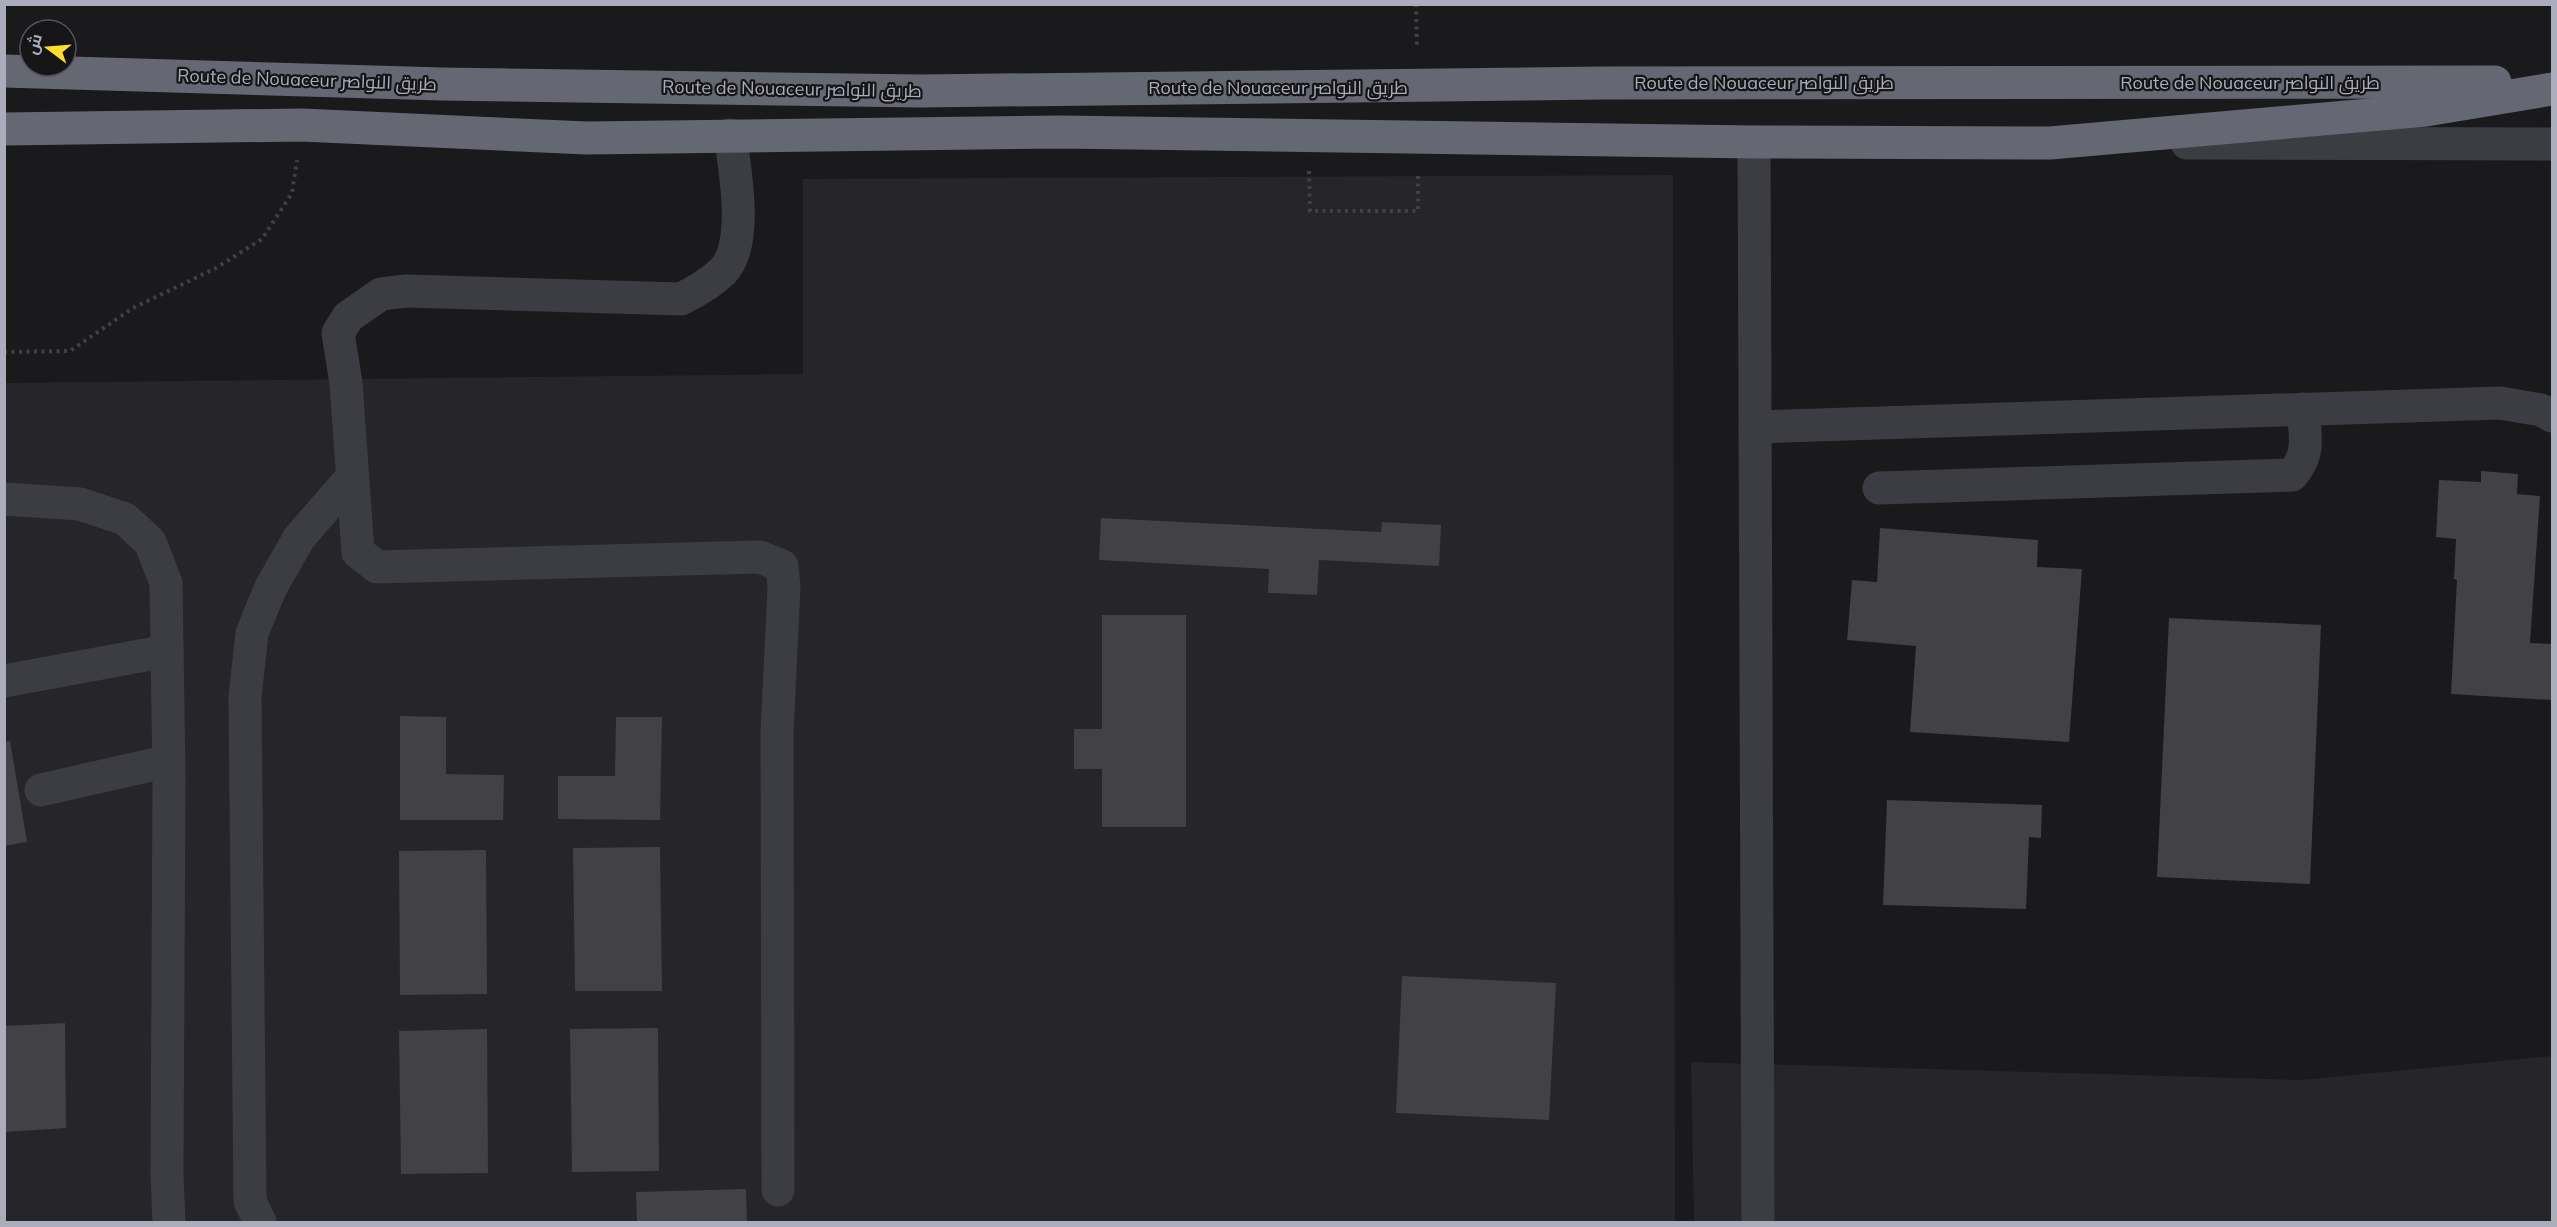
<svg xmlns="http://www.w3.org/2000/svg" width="2557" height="1227" viewBox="0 0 2557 1227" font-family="Mulish,Cairo,sans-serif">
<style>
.built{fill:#262529}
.building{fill:#414146}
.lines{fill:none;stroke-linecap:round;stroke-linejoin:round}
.path{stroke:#404148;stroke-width:4;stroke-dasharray:3 4.5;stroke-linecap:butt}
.minor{stroke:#3c3c43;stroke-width:33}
.highway{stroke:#656773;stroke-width:33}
.labels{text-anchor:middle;stroke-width:4.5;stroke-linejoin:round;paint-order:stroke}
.street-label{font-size:18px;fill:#abadbc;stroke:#151417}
</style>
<rect width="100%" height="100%" fill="#1a191c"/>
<g class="built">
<polygon points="1673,175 1675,1222 5,1222 4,383 803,374 803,179"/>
<polygon points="2552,1056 2552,1222 1694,1222 1691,1062 2301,1080"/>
</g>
<g class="building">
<polygon points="2481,471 2518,474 2517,494 2540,496 2530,643 2552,644 2552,700 2451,694 2457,580 2454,579 2456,539 2436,537 2439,480 2481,482"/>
<polygon points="1101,518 1381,532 1382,522 1441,525 1439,566 1319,560 1317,595 1268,593 1269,569 1099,560"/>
<polygon points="1880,528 2038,540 2037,567 2082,569 2069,742 1910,732 1916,646 1847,640 1852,580 1877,582"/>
<polygon points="1102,615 1186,615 1186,827 1102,827 1102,769 1074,769 1074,729 1102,729"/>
<polygon points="2169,618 2321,625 2310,884 2157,877"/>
<polygon points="400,716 446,717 446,774 504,775 503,820 400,820"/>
<polygon points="616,717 662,717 660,820 558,819 558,776 615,776"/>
<polygon points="10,741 27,842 4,846 4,742"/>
<polygon points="1887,800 2042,805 2041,838 2029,837 2026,909 1883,905"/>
<polygon points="660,847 662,991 575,991 573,848"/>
<polygon points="486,850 487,994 400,995 399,851"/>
<polygon points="1402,976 1556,983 1549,1120 1396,1113"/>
<polygon points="65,1023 66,1128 4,1132 4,1026"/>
<polygon points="658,1028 659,1171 572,1172 570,1029"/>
<polygon points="487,1029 488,1173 401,1174 399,1031"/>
<polygon points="746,1189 747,1222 637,1222 636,1192"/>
</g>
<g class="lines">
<g class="path">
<polyline points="1416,4 1417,49"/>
<polyline points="1309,171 1310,211 1418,211 1418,173"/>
<polyline points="4,352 70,351 133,308 216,268 262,239 292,193 297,160"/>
</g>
<g class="minor">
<path d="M 730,135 C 735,169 749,244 723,271 C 711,283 697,291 681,299 L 406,291 L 381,294 L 348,317 L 338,333 L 346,383 L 358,552 L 377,567 L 760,557 L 782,566 L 784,588 L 777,732 L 778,1190"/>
<polyline points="1754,142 1758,1222"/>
<polyline points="2187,143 2552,144"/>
<polyline points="1755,427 2500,403 2541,410 2552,416"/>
<path d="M 1879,488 L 2292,475 C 2311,453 2305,436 2303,409"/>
<polyline points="4,499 80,504 125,519 150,542 166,583 169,777 167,1175 169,1222"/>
<polyline points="4,681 167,651"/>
<polyline points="41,790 169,761"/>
<polyline points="260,1222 250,1201 245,697 252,633 271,587 299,538 352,477"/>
</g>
<g class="highway">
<polyline points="4,71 442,84 922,91 1602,83 2495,82"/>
<polyline points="4,129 302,125 587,138 1062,132 1754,142 2050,143 2426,110 2552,89"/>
</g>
</g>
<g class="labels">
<g class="street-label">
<text transform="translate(307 80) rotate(2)" y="6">Route de Nouaceur طريق النواصر</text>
<text x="1764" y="89">Route de Nouaceur طريق النواصر</text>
<text x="2250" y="89">Route de Nouaceur طريق النواصر</text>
<text x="1278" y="94">Route de Nouaceur طريق النواصر</text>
<text transform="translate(792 89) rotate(1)" y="6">Route de Nouaceur طريق النواصر</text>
</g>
</g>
<rect width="2557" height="1227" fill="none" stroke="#abadbc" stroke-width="12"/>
<g transform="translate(48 48) rotate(286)"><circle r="28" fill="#151417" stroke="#515159" stroke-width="1.5"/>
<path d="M0-4.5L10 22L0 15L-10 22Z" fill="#ffdd2e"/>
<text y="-9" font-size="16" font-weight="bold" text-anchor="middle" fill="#abadbc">ش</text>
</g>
</svg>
